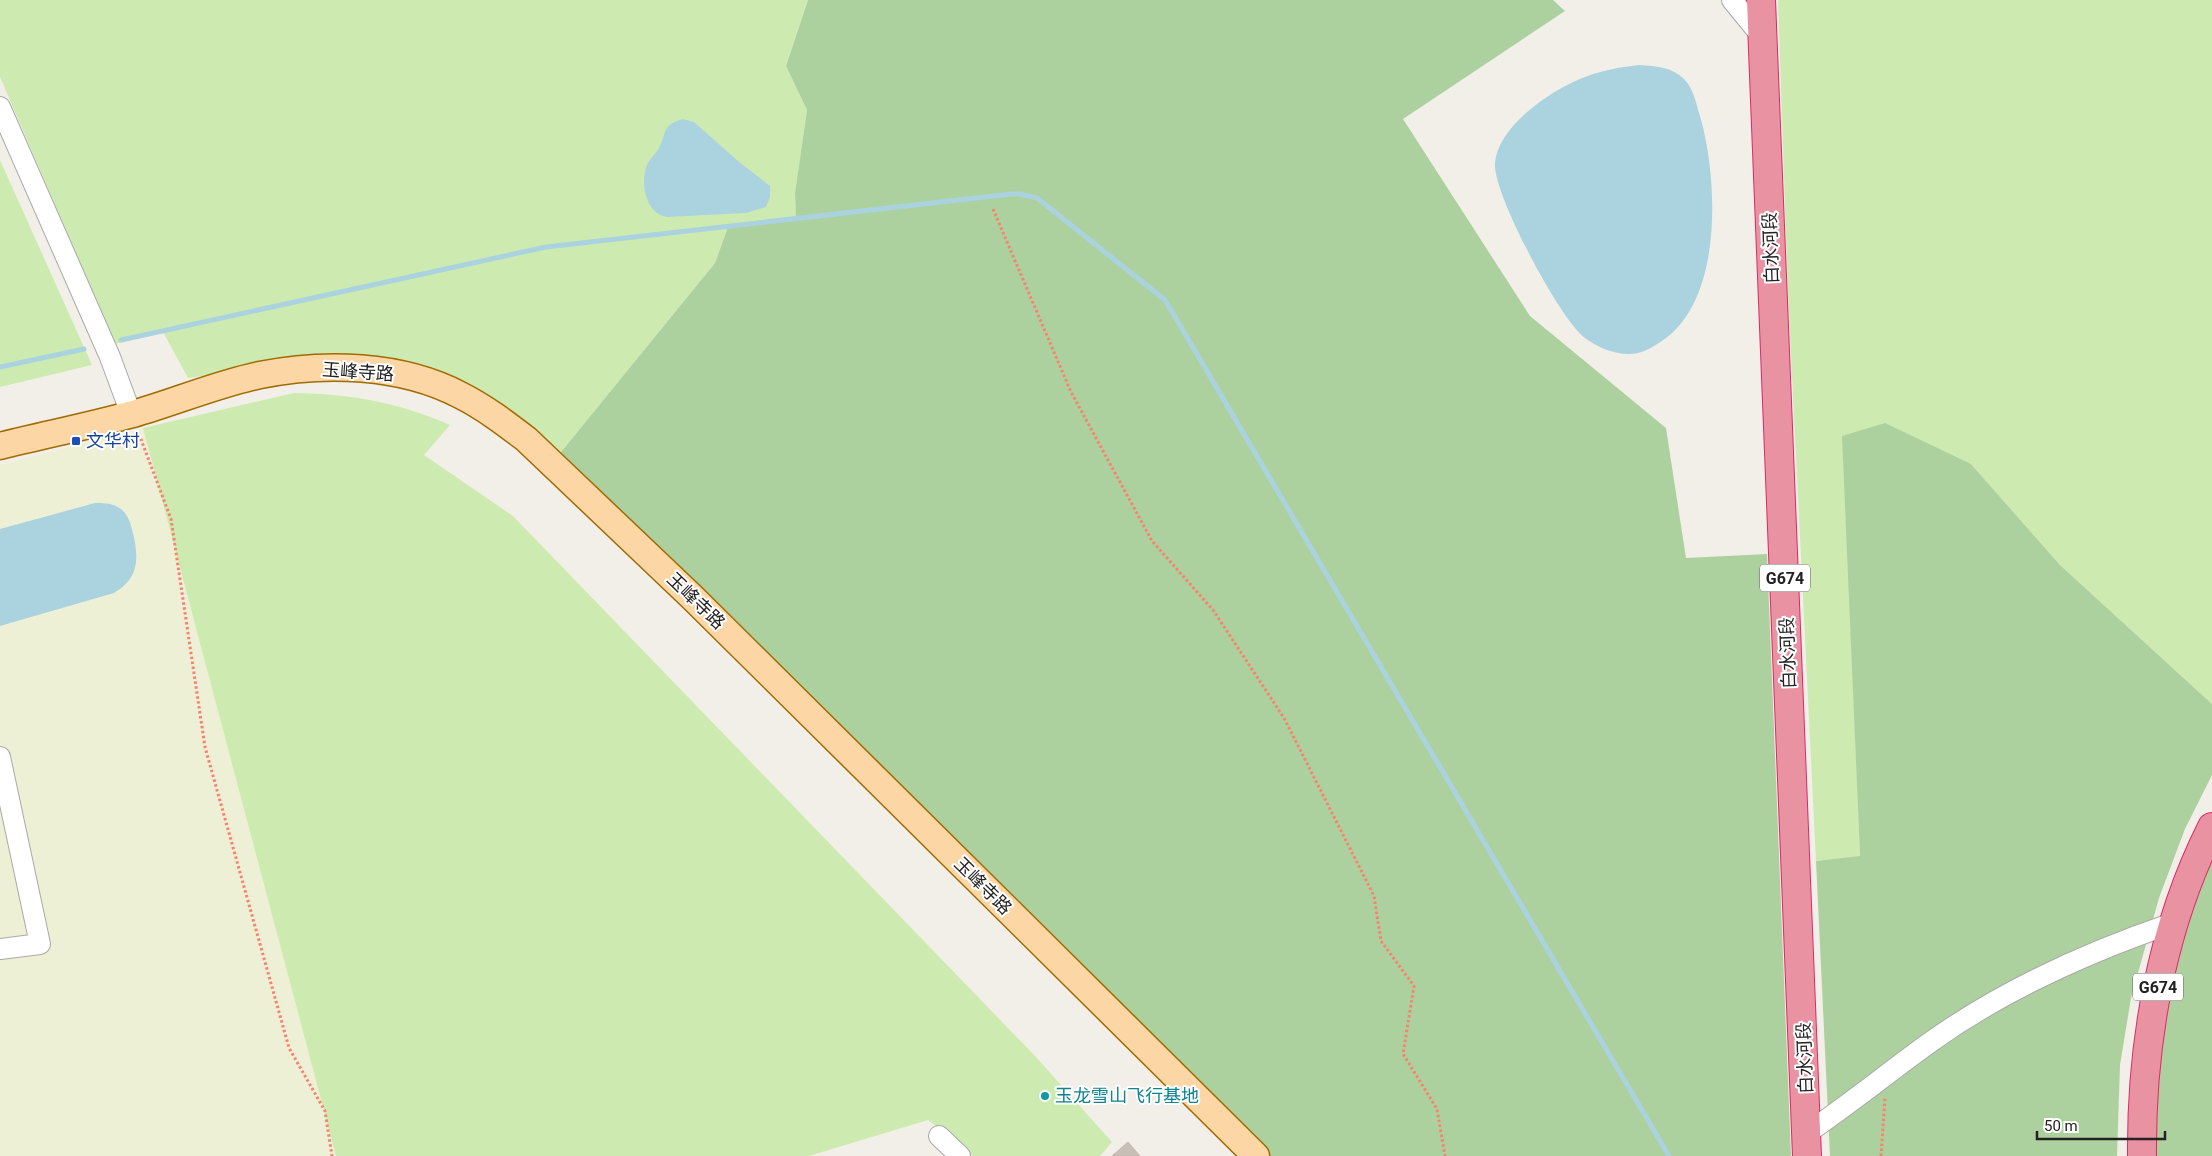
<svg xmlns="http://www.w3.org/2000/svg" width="2212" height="1156" viewBox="0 0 2212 1156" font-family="Roboto,'Noto Sans SC',sans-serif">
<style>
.farmland{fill:#eef0d5}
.grass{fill:#cdebb0}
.forest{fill:#add19e}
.water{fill:#aad3df}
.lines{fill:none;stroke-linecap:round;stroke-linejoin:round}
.stream{stroke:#aad3df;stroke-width:5}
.building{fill:#c7bfb8;stroke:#c4b6ab}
.minor-casing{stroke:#a9a9a9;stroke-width:22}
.major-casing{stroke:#a06b00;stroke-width:29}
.highway-casing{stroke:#dc2a67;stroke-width:30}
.path{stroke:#fa8072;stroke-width:3;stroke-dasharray:2.5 2.5;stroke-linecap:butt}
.minor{stroke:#fff;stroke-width:20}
.major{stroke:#fcd6a4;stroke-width:26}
.highway{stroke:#e892a2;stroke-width:28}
.transit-dot{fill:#1a4fb4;stroke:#fff;stroke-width:2}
.culture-dot{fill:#0f9aa8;stroke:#fff;stroke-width:2}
.labels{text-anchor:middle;stroke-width:4;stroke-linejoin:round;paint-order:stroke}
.shield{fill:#fff;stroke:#646464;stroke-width:1}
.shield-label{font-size:16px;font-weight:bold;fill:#222}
.street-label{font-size:18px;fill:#222;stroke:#fff}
.transit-label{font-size:18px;fill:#164399;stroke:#fff;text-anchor:start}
.culture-label{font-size:18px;fill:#0d838f;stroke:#fff;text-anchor:start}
</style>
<rect width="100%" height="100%" fill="#f2efe9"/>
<polygon class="farmland" points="143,428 325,1111 336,1156 0,1156 0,465"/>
<g class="grass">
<polygon points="0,0 808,0 786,66 807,110 795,193 796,219 728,227 715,263 557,457 445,383 326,360 188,378 163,332 115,344 0,77"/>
<polygon points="1778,0 2212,0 2212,704 2060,565 1971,464 1843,436 1860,857 1816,861 1788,295"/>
<polygon points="0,160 92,365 0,387"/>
<path d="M 294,393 C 351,394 397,402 450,425 L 424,455 L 513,516 L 1036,1057 L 1112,1142 L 1100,1156 L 973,1156 L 928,1120 L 809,1156 L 336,1156 L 143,428 Z"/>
</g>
<g class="forest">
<polygon points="808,0 1553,0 1565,11 1403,119 1530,316 1666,428 1686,558 1767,554 1791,1156 1258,1156 557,457 715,263 728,227 796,219 795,193 807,110 786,66"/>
<polygon points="1885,423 1971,464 2060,565 2212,704 2212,775 2185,829 2159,898 2131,998 2120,1065 2117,1156 1830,1156 1816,861 1860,856 1842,436"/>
<polygon points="2212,827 2212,1156 2145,1156 2147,1059"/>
</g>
<g class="water">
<path d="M 1640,65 C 1656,66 1672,67 1684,79 C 1694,89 1696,104 1700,116 C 1718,178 1724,300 1662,341 C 1651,348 1642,354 1629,354 C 1613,354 1597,347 1585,338 C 1560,320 1494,195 1495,165 C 1496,127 1552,89 1585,77 C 1603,70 1621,67 1640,65 Z"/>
<path d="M 683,119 L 694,122 L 738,161 L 770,186 L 770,197 L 766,207 L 746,213 L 667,217 C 645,213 640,183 647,165 C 650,158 657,153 660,146 C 667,130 663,125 683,119 Z"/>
<path d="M 95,503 C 103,503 111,503 118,507 C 128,513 130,522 133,533 C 139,559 139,578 114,593 L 0,626 L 0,529 Z"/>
</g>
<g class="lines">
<g class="stream">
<polyline points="121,340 546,247 1011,194 1020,194 1037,198 1165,300 1669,1156"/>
<polyline points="0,367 84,349"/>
</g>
</g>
<polygon class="building" points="1128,1142 1140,1156 1112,1156"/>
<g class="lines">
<g class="minor-casing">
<g id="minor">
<polyline points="1732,0 1763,38"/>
<polyline points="0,107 110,357 131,414"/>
<polyline points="0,757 40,944 0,949"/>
<path d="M 1807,1133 C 1850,1104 1890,1071 1932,1041 C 2005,989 2088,952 2173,923"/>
<polyline points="939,1136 960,1156"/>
</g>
</g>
<g class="major-casing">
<path id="major" d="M 0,446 C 44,435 89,426 133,414 C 175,402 217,384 260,375 C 324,362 401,364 460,395 C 484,407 505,423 526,439 L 693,598 L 1256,1156"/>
</g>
<g class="highway-casing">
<g id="highway">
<polyline points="1761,0 1807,1156"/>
<path d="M 2142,1156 C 2141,1044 2161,928 2212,827"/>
</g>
</g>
<g class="path">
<polyline points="993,209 1071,392 1152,541 1213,610 1284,718 1374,896 1381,941 1414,986 1403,1054 1437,1109 1445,1156"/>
<polyline points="139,434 171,519 205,747 289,1048 325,1111 332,1156"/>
<polyline points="1881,1156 1885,1098"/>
</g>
<use href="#minor" class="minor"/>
<use href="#major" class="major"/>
<use href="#highway" class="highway"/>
</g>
<rect class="transit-dot" x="71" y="436" width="10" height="10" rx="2.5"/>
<circle class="culture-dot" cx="1045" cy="1096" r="5"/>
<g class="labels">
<g class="shield">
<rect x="1760" y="564.5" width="50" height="27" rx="4"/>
<rect x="2133" y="973.5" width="50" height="27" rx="4"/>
</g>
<g class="shield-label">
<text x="1785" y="584">G674</text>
<text x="2158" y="993">G674</text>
</g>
<g class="street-label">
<text transform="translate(1771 248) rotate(-92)" y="6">白水河段</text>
<text transform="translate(358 372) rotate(4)" y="6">玉峰寺路</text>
<text transform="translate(696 601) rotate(44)" y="6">玉峰寺路</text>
<text transform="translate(1788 653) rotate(-92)" y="6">白水河段</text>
<text transform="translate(983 886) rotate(45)" y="6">玉峰寺路</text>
<text transform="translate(1805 1058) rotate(-92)" y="6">白水河段</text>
</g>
<g class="transit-label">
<text x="86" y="447">文华村</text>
</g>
<g class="culture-label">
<text x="1055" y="1102">玉龙雪山飞行基地</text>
</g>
</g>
<path d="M2037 1131v8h128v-8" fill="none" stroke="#222222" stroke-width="2.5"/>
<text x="2044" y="1131" font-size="15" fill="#222222" stroke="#ffffff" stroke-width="4" paint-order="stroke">50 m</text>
</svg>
